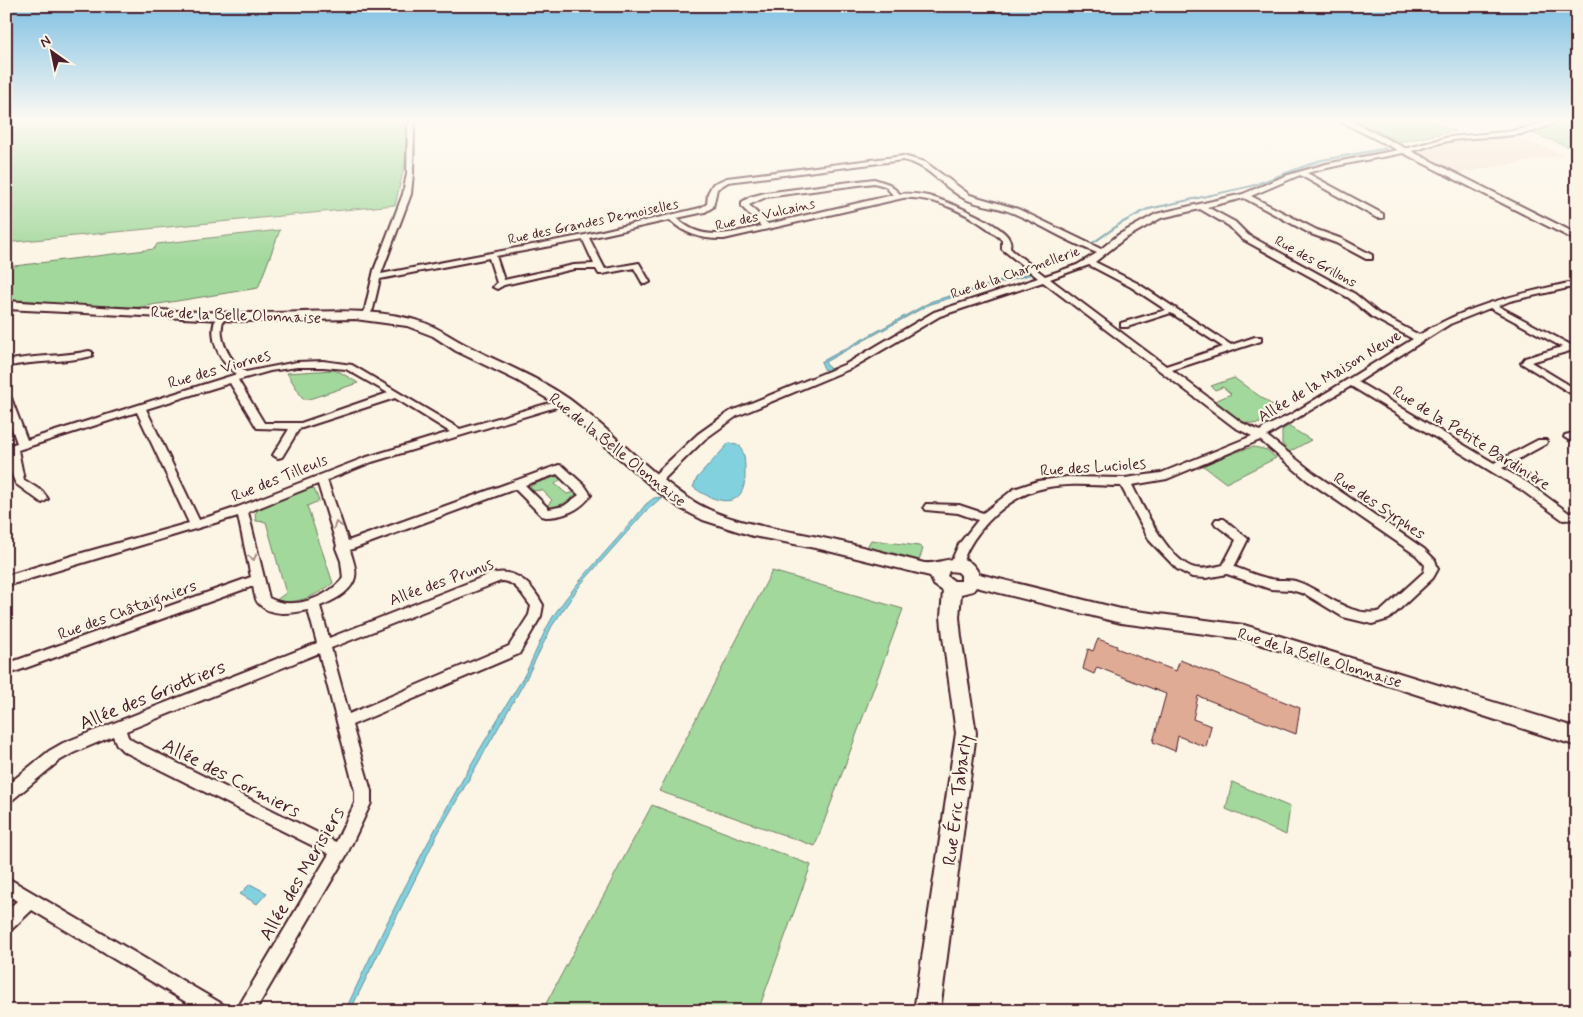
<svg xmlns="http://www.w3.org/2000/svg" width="1583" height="1017" viewBox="0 0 1583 1017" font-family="Mynerve,sans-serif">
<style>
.built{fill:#f4dfcd}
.green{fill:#a2d89c;stroke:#767c64}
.water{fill:#81d1de;stroke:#6b8a96}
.building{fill:#e0ab95;stroke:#4a1f2b}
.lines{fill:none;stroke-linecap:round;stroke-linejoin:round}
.street-casing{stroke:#4a1f2b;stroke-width:4}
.secondary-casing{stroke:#4a1f2b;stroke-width:4}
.street{fill:#fcf5e5;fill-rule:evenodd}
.secondary{fill:#fcf5e5;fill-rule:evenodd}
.oneway{stroke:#a38a88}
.labels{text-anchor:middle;stroke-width:4.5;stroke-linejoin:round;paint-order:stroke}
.far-street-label{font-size:14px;fill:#4a1f2b;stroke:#fcf5e5}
.street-label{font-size:16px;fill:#4a1f2b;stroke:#fcf5e5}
.near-street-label{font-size:19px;fill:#4a1f2b;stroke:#fcf5e5}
</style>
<rect width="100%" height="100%" fill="#fcf5e5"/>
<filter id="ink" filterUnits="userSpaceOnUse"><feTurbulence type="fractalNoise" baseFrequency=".02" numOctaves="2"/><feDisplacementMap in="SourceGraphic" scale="10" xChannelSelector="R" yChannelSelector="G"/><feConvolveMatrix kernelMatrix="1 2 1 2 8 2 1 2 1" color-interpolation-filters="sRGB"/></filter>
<g filter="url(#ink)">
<polygon class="built" points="1456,119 1513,119 1501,122 1495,129 1564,155 1460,173 1404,148 1490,132"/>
<g class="green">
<polygon points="6,119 407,119 405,163 395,205 13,242 6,251"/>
<polygon points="1353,119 1424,119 1455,131 1399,142"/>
<polygon points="1563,119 1577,119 1577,150 1527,131"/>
<polygon points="280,230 258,288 127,309 6,300 6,267 154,249 157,244"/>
<polygon points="333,370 340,372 358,383 309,399 303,399 287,373"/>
<path d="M 1234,378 L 1282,412 C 1275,415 1268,420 1260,423 C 1244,427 1225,412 1215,401 L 1231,394 L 1223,387 L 1215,390 L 1211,386 Z"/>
<polygon points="1288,426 1311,440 1289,452 1282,444 1282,430"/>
<polygon points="1254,447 1267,450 1276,458 1226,483 1202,465 1245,449"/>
<polygon points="558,476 561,479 555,484 567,494 575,492 576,495 574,499 552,508 547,506 552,500 542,490 532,491 530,487 534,484"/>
<path d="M 310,488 L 314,489 L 319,501 L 307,506 L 333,583 C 315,597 298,604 275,601 L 286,593 L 266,522 L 256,521 L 255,514 L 258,509 Z"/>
<polygon points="871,540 919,546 923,549 919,560 872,551 871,548 867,547"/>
<polygon points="772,571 903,609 815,846 659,791"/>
<polygon points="1232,782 1290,807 1286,835 1226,809"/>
<polygon points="652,805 811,865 758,1011 542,1011"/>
</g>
<g class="water">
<polygon points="1385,148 1387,149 1321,161 1253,186 1147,210 1121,224 1091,245 1089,245 1120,223 1146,209 1250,186 1319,160"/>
<polygon points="1030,273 1032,274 930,304 825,362 831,371 826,373 821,362 932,301"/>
<path d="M 729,443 L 740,446 C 745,454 745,464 745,473 C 746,511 716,504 693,487 L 697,478 Z"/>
<path d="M 662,497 L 645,512 L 581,584 L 552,626 L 525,681 L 437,835 L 350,1011 L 345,1011 C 397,898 454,788 520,683 C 534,660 541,634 556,612 C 583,573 617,542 646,504 L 654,498 Z"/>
<polygon points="250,884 267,893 257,904 240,894"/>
</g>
<polygon class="building" points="1098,639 1117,646 1116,648 1176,671 1180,660 1300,708 1296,734 1198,696 1193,719 1211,726 1206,747 1178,736 1175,751 1153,742 1166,694 1097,667 1094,674 1083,669 1088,649 1093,651"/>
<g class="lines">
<g class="street-casing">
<g id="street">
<path d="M 411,119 L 417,119 L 414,126 L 413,173 L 411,194 L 381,274 L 585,235 L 700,208 L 707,204 L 708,193 L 713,184 L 727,178 L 903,156 L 925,162 L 970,195 L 1018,209 L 1101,249 L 1118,235 L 1156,214 L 1243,194 L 1285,176 L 1326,164 L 1408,148 L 1449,137 L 1506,132 L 1532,127 L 1551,119 L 1559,119 C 1528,142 1484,134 1448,141 C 1434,144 1421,149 1408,152 C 1374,159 1340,164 1307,173 L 1383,214 L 1383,218 L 1377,218 L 1300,175 L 1251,196 L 1317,230 L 1342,239 L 1372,255 L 1372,259 L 1366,259 L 1336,243 L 1311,234 L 1244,198 L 1207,207 L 1235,222 L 1248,235 L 1355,294 L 1378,313 L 1419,335 C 1469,304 1520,294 1577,281 L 1577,286 L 1510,301 L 1498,306 L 1571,345 L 1577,345 L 1577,349 L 1531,362 L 1577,390 L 1577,397 L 1521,363 L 1525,358 L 1562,347 L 1490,308 L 1450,324 L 1358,382 L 1494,463 L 1538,440 L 1546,440 L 1547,442 L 1546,444 L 1502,468 L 1528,483 L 1569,513 L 1577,511 L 1577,519 L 1563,520 L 1520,489 L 1351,386 L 1267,436 L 1315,474 L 1424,549 L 1435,560 L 1438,569 L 1433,578 L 1389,619 L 1372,624 L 1343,617 L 1305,594 L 1291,590 L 1270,589 L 1227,574 L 1206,578 L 1192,577 L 1177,569 L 1150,541 L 1121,486 C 1072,485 1037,478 997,513 C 986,523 975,536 968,549 C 965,555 963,561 960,567 L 952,567 L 950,564 L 959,544 L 978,520 L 958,513 L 926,510 L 924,507 L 926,504 L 959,505 L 983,513 L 1014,489 L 1038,481 L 1067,477 L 1125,478 L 1161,473 L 1252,436 L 1234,427 L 1043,282 L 940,316 L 852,368 L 737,416 L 705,439 L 659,484 L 651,484 L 650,481 L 651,478 L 698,434 L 729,412 L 846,364 L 934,312 L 1038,278 L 1002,249 L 1002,240 L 1000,238 C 975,217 937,196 903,198 L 724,239 C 704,240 684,234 670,220 L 589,238 L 605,269 L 639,263 L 650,282 L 646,284 L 643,284 L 634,268 L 602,274 L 599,274 L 596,269 L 574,269 L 504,285 L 497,289 L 493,287 L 497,283 L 489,258 L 380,279 L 373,309 L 367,319 L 361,319 L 360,317 L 365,309 L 374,270 L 403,194 L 407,173 L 408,126 ZM 903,160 C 929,165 942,187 965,199 C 980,206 997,206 1013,213 C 1042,225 1068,242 1097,253 L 1077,265 L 1045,276 L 1013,251 L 1010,248 C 1010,246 1011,243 1010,241 C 1005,224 944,200 928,196 C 918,194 910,193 900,194 L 889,184 L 874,179 L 765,193 L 750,197 L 742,202 L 742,207 L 761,226 C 732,233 701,243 677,218 L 705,212 L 713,207 L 717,189 L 728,182 ZM 874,183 L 885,186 L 893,195 L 768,224 L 749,205 L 766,197 ZM 1200,209 L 1229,226 L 1242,239 L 1349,298 L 1372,317 L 1413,339 L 1292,414 L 1265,427 L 1260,431 L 1242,423 L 1172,370 L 1261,341 L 1261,337 L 1255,337 L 1231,345 L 1137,283 L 1095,262 L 1124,239 L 1161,218 ZM 583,240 L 594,264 L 574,265 L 504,280 L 496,256 ZM 1089,265 L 1131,287 L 1166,310 L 1121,323 L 1121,327 L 1127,327 L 1171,313 L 1223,347 L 1166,366 L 1050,279 ZM 1260,440 L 1307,480 L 1416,555 L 1425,565 L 1424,572 L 1381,611 C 1351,620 1322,589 1295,581 C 1287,579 1279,581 1271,579 C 1259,577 1246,571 1234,567 L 1248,539 L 1224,519 L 1216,519 L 1214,522 L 1216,525 L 1236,540 L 1223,565 C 1214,567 1205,570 1195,568 C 1169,562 1143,507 1132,485 L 1167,479 Z"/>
<path d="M 221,313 L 225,316 C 215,336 229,361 246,372 L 297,362 L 323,361 L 352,365 L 460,429 L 560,400 L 563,399 L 568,402 L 566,404 L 372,462 L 327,480 L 348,541 L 559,465 L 563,466 L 585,486 L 591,495 C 581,510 563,517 546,517 L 542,516 L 515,489 L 350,550 C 352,558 357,568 355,577 C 352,592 333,601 320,606 L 329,638 L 488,575 C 514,566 531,583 543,605 L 541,616 L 519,654 L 352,725 L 371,791 L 371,803 L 346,856 L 255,1011 L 236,1011 L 329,854 L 123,751 L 117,745 L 113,736 L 73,753 L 59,761 L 11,801 L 6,803 L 6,786 L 49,751 L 63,743 L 317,643 L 308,610 C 293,613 271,617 259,604 C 255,601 254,591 253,586 L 6,675 L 6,664 L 251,577 L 238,516 L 6,586 L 6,576 L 75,555 L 189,523 L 137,412 L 18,450 L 24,480 L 42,491 L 48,499 L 42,503 L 16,484 L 11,473 L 6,446 L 17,443 L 6,412 L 6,395 L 11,398 L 27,440 L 237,374 C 219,363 206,334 218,314 ZM 297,367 L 323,367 L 346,369 L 388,393 L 301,423 L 264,423 L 238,380 L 270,371 ZM 230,383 L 257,428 L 289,429 L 273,455 L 278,458 L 282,457 L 299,429 L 395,398 L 450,432 L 364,458 L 238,507 L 199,520 L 146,409 ZM 557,474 L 579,495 L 564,506 L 549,509 L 525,485 ZM 318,484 L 337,546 L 336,548 L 341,561 L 343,578 C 328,598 292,611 269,598 L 248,512 ZM 501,581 C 516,581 522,595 531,606 L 529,615 L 509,646 L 349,714 L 331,648 ZM 319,653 L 355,791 L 355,803 L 336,842 L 133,741 L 128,737 L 126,731 Z"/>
<path d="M 89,351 L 92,352 L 92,356 C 64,363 35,360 6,367 L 6,361 C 34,355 62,357 89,351 Z"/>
<polygon points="1577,432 1577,438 1569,440 1564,437 1565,435"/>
<polygon points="6,877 224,1005 227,1011 201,1011 32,910 12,929 6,931 6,911 17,901 6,894"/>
</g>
</g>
<g class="secondary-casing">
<g id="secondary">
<polygon points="1336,119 1347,119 1577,234 1577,241"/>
<path d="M 6,301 C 87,306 167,312 248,313 C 307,314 368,304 425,323 C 441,329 453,339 468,346 C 502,364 538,377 569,399 C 611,430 647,471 691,500 C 729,524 776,528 818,537 C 854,544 889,554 924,563 C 945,565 965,546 979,574 L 1121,609 L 1244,625 L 1577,728 L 1577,746 L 1244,639 L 1121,623 L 976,587 L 973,591 L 961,594 L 959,617 L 961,637 L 976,733 L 940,1011 L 914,1011 L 956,733 L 943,637 L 941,617 L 943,591 L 934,585 L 930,576 L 820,549 L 753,536 L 703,520 L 680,508 L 657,491 L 558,405 L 518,381 L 456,351 L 433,336 L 407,326 L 355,319 L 241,321 L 6,309 ZM 949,571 L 958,572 L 961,575 L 961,581 L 954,581 L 947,576 Z"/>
</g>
</g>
<use href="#street" class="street"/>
<use href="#secondary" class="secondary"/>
</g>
<defs><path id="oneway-chevron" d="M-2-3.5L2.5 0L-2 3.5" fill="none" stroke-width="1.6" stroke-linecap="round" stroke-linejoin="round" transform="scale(1.25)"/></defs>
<g class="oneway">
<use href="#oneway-chevron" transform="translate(337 525) rotate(-109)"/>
<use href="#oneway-chevron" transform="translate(253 557) rotate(77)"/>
</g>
</g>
<linearGradient id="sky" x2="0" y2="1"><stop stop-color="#7fc0e4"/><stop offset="0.46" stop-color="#fefaf3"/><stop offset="1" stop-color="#fefaf3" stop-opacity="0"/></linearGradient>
<rect width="1583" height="261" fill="url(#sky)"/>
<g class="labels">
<g class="far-street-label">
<text transform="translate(765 214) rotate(-13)" y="5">Rue des Vulcains</text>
<text transform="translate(593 221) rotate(-12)" y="5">Rue des Grandes Demoiselles</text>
<text transform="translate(1316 261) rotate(29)" y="5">Rue des Grillons</text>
<text transform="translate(1015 272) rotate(-19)" y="5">Rue de la Charmellerie</text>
</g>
<g class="street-label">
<text transform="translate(236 314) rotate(2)" y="6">Rue de la Belle Olonnaise</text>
<text transform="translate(219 368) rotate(-16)" y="6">Rue des Viornes</text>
<text transform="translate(1329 375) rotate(-31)" y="6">Allée de la Maison Neuve</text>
<text transform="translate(1472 437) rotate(32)" y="6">Rue de la Petite Bardinière</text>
<text transform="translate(618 449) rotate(39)" y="6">Rue de la Belle Olonnaise</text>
<text transform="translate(1093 466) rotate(-4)" y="6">Rue des Lucioles</text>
<text transform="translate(279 477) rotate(-22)" y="6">Rue des Tilleuls</text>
<text transform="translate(1380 505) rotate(34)" y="6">Rue des Syrphes</text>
<text transform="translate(441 581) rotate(-20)" y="6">Allée des Prunus</text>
<text transform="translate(127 609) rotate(-20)" y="6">Rue des Châtaigniers</text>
<text transform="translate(1320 657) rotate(17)" y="6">Rue de la Belle Olonnaise</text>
</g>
<g class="near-street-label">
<text transform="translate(152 694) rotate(-22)" y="7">Allée des Griottiers</text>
<text transform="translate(232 777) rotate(27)" y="7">Allée des Cormiers</text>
<text transform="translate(956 800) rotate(-83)" y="7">Rue Éric Tabarly</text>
<text transform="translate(301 873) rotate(-60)" y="7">Allée des Merisiers</text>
</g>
</g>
<rect width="1583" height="1017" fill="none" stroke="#fcf5e5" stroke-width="25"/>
<rect x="12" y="12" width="1558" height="992" fill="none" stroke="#4a1f2b" stroke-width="2" filter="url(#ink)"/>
<g transform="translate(52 52) rotate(327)" stroke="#fcf5e5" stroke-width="4" paint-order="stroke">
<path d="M0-4L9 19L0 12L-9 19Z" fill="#4a1f2b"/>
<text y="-8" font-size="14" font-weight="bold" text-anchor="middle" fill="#4a1f2b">N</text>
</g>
</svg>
